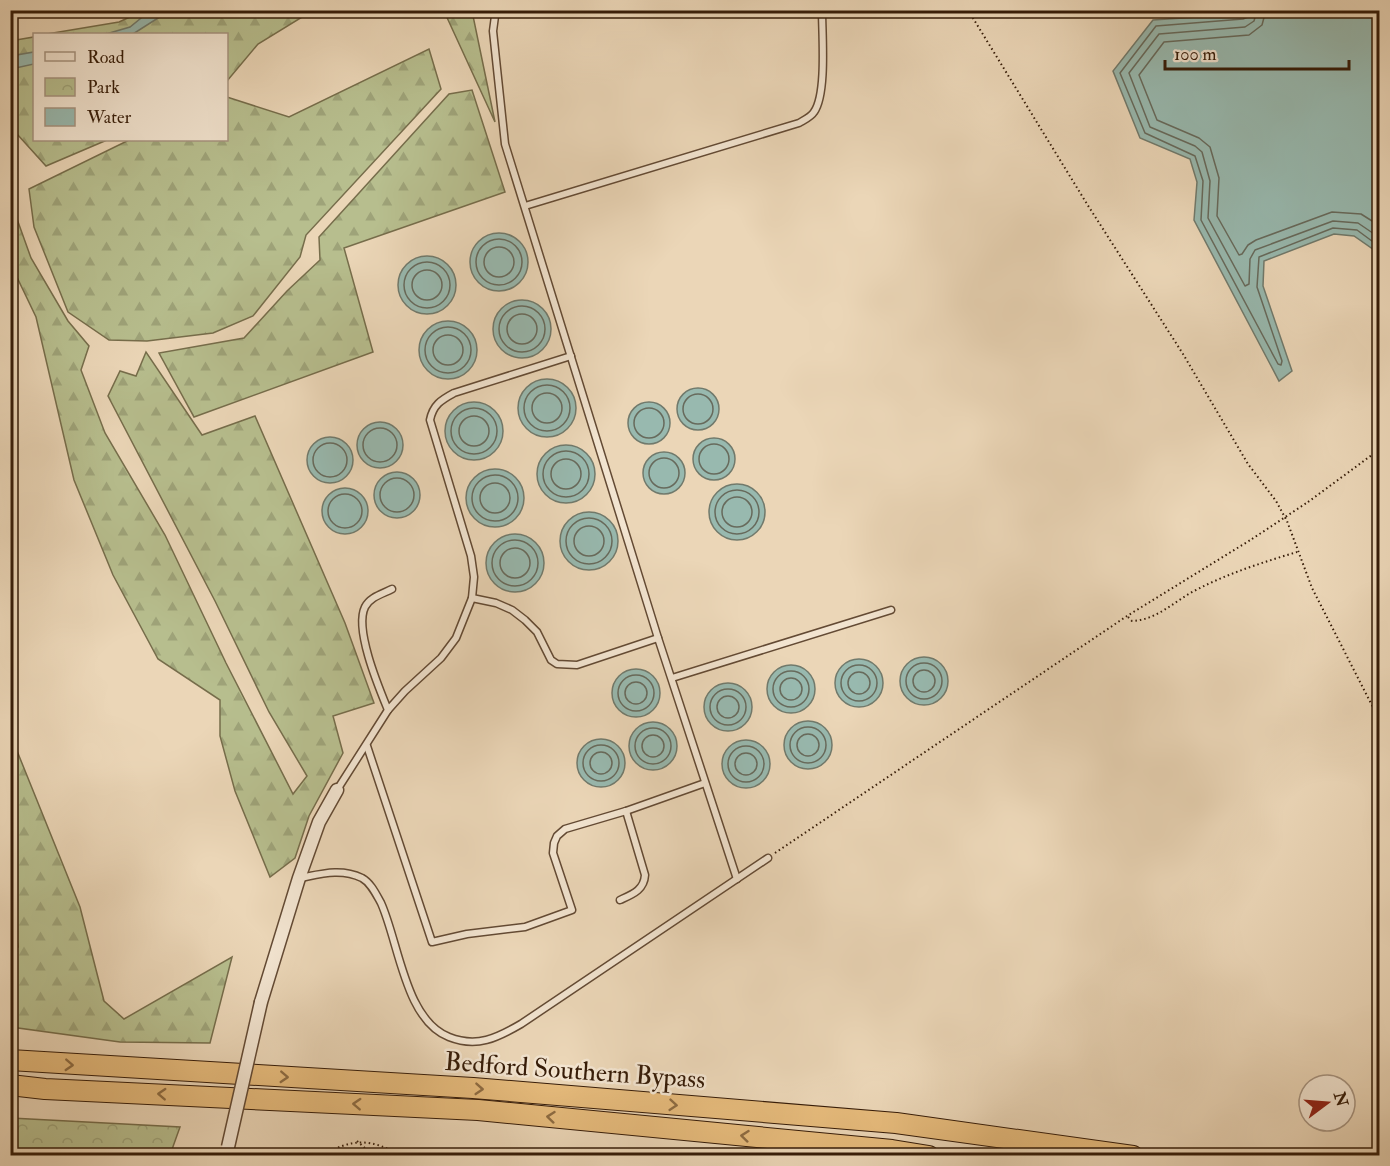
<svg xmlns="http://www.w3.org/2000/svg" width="1390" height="1166" viewBox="0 0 1390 1166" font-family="'IM FELL Double Pica',serif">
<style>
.forest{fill:url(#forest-firs);stroke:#766d4b;stroke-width:1.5}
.park{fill:url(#park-crowns);stroke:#766d4b;stroke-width:1.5}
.water{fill:#98b9af;stroke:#717a6c;stroke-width:1.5}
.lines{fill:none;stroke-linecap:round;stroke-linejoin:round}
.shore{stroke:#676a5c;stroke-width:1.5}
.service-casing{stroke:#634a34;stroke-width:9}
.minor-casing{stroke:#634a34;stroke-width:15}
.trunk-casing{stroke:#361c08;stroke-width:22}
.path{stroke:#361c08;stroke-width:2;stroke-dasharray:1.5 3;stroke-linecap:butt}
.service{stroke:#f2e4d0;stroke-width:6}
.minor{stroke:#f2e4d0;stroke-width:12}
.trunk{stroke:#e6bb7c;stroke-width:20}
.minor-bridge-casing{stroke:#634a34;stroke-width:15;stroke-linecap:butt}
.path-bridge{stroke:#361c08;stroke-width:2;stroke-dasharray:1.5 3;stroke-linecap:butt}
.minor-bridge{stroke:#f2e4d0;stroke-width:12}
.oneway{stroke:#8e6c42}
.labels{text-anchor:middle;stroke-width:5;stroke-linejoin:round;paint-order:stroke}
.street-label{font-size:26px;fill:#361c08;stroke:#f2e4d0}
</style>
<defs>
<pattern id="forest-firs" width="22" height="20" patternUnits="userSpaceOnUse" patternTransform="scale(1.5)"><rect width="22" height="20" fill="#b7be8e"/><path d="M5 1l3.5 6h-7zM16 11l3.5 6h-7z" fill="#9ea379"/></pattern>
<pattern id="park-crowns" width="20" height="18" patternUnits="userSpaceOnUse" patternTransform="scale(1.5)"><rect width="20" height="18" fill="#b7be8e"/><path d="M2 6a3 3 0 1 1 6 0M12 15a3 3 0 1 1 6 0" fill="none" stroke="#9ea379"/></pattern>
</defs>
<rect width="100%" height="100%" fill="#ebd6b7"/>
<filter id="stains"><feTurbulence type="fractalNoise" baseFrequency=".00333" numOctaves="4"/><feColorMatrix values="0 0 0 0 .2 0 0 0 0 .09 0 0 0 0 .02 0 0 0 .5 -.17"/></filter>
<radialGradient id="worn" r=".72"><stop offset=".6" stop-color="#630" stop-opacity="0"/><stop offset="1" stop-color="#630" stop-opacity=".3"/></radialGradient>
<g class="forest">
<polygon points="143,11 312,11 258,44 227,81 226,34 47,34 119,22"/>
<polygon points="444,11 472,11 495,122"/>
<polygon points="34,37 34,140 107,140 46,166 17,134 11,134 10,39 16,40"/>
<polygon points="429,49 441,89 306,235 300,257 253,316 213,333 147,341 109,340 68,312 34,227 29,189 129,140 226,140 227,97 289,117"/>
<polygon points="472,90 505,192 344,248 373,352 194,417 159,353 244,338 287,291 320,260 319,237 449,94"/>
<polygon points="12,205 31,258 68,321 89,346 81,370 105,433 165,535 226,663 293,794 307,776 269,712 215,601 108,396 120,371 136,376 146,352 202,435 255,416 345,623 374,703 333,716 343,753 309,816 295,858 270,877 235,791 220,736 220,700 158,659 113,575 74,480 36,317 14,271 11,247 10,208"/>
<polygon points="11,736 80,907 104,1001 124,1019 232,957 210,1043 120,1042 11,1027 11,950 18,947 10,888"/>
</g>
<polygon class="park" points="10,1118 11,1118 180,1127 170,1155 11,1155"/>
<g class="water">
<polygon points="151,10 169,11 133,34 106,34 130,27"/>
<polygon points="1285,11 1379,11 1380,254 1354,236 1334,234 1264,261 1263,286 1292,371 1279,381 1194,220 1197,182 1190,159 1140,138 1113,71 1153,20"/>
<polygon points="34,52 34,64 11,69 11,56"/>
<circle cx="499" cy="262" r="29"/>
<circle cx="427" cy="285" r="29"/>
<circle cx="522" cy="329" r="29"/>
<circle cx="448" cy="350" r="29"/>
<circle cx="547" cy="408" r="29"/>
<circle cx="698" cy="409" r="21"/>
<circle cx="649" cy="423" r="21"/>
<circle cx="474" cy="431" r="29"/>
<circle cx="380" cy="445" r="23"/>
<circle cx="330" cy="460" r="23"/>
<circle cx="714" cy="459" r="21"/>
<circle cx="566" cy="474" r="29"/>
<circle cx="664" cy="473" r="21"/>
<circle cx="495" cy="498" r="29"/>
<circle cx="397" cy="495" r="23"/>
<circle cx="737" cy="512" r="28"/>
<circle cx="345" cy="511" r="23"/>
<circle cx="589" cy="541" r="29"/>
<circle cx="515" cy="563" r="29"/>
<circle cx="924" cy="681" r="24"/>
<circle cx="859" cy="683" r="24"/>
<circle cx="791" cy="689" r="24"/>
<circle cx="636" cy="693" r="24"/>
<circle cx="728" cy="707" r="24"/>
<circle cx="808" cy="745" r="24"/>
<circle cx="653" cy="746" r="24"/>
<circle cx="601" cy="763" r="24"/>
<circle cx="746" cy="764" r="24"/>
</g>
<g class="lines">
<g class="shore">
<polyline points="1249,10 1248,17 1243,19 1156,26 1120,73 1145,133 1195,156 1203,181 1201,220 1278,364 1281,365 1282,361 1257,287 1259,257 1333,228 1357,230 1380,247"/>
<polyline points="1257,10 1254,21 1245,27 1159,34 1129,73 1150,127 1195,146 1202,152 1210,181 1208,218 1245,286 1249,284 1250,259 1255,250 1333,221 1358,223 1380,238"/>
<polyline points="1266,10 1262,25 1249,35 1164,42 1139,75 1157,120 1199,138 1210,147 1219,178 1217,216 1239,255 1242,254 1248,245 1256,240 1332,212 1361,214 1380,226"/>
<circle cx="499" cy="262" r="23"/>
<circle cx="499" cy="262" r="15"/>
<circle cx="427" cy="285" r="23"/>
<circle cx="427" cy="285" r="15"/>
<circle cx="522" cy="329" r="23"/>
<circle cx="522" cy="329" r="15"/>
<circle cx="448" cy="350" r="23"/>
<circle cx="448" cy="350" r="15"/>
<circle cx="547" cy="408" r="23"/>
<circle cx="547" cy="408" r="15"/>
<circle cx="698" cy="409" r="15"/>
<circle cx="649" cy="423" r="15"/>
<circle cx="474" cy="431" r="23"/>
<circle cx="474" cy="431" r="15"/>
<circle cx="380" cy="445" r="17"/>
<circle cx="330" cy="460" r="17"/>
<circle cx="714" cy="459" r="15"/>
<circle cx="566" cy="474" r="23"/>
<circle cx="664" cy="473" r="15"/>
<circle cx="566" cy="474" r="15"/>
<circle cx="495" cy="498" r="23"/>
<circle cx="397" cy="495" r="17"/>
<circle cx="495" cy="498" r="15"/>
<circle cx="737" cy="512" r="22"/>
<circle cx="345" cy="511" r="17"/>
<circle cx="737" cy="512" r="15"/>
<circle cx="589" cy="541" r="23"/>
<circle cx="589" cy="541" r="15"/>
<circle cx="515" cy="563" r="23"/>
<circle cx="515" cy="563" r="15"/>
<circle cx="924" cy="681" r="18"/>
<circle cx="859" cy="683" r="18"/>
<circle cx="924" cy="681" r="11"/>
<circle cx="791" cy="689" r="18"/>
<circle cx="859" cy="683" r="11"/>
<circle cx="636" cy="693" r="18"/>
<circle cx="791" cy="689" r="11"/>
<circle cx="636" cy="693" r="11"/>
<circle cx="728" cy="707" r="18"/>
<circle cx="728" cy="707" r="11"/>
<circle cx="808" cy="745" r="18"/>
<circle cx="653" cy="746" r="18"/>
<circle cx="808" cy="745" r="11"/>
<circle cx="653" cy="746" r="11"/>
<circle cx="601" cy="763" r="18"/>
<circle cx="746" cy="764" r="18"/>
<circle cx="601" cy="763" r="11"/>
<circle cx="746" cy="764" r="11"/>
</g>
<g class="service-casing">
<g id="service">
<polyline points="501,10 495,16 493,31 505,144 658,638 737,879"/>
<path d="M 525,206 L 799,123 C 804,120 811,117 814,112 C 827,94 822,34 822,10"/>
<polyline points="472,598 496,603 512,610 525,620 537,632 551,660 557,664 577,665 658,638"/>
<polyline points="672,678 891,610"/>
<path d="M 388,710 C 379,688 354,629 365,607 C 370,597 382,594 392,589"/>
<polyline points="367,746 432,942 467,934 525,927 572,910 553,853 554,843 557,836 565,829 626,811 705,783"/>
<path d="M 337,790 L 388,710 L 405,691 L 441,658 L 456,638 L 472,598 L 474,577 L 471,556 L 430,420 C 433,405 441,400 454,393 L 571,356"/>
<path d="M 300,878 C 321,874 341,868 362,878 C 371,883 376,894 381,903 C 399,943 405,1020 449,1037 C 477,1048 497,1038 521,1024 L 768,858"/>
<path d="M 620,900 C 633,894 644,890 645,875 L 626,811"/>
</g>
</g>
<g class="minor-casing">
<polyline id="minor" points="261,1002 299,878 319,822 337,790"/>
</g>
<g class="trunk-casing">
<g id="trunk">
<polyline points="10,1060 473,1088 896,1123 1133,1156"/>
<polyline points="10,1085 45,1089 478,1110 892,1150 929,1156"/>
</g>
</g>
<g class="path">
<polyline points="968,10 1087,204 1183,354 1248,464 1276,501 1287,521 1312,588 1380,721"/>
<polyline points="1308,502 1380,449"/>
<path d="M 1128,617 L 1132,621 C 1158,620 1175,600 1198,589 C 1229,573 1264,562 1297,552"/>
<polyline points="775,853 1127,616 1252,539"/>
<polyline points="357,1141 374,1156"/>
<path d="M 322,1156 C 351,1138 372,1138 401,1156"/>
</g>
<use href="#service" class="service"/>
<use href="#minor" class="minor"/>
<use href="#trunk" class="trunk"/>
<g class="minor-bridge-casing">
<polyline id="minor-bridge" points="228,1147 261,1002"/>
</g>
<polyline class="path-bridge" points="1252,539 1308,502"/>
<use href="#minor-bridge" class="minor-bridge"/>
</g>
<defs><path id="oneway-chevron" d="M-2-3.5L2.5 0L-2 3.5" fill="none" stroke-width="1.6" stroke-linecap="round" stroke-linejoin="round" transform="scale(1.5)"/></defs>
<g class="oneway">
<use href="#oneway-chevron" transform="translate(69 1065) rotate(3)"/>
<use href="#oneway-chevron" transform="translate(284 1077) rotate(3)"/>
<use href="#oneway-chevron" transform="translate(479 1089) rotate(4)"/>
<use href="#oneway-chevron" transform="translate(162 1094) rotate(-177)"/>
<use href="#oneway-chevron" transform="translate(357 1104) rotate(-177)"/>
<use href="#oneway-chevron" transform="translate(673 1105) rotate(5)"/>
<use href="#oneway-chevron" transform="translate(551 1117) rotate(-174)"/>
<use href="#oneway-chevron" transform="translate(745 1136) rotate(-174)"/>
</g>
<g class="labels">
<g class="street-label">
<text transform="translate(575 1070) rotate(4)" y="9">Bedford Southern Bypass</text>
</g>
</g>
<rect width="1390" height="1166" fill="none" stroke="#ebd6b7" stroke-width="36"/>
<rect x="12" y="12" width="1366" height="1142" fill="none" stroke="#361c08" stroke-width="3"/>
<rect x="18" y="18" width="1354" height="1130" fill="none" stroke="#361c08" stroke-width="1.5"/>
<rect x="33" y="33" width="195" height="108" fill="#f2e4d0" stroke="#a79480" stroke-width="1.5"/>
<rect x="45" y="52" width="30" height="9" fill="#f2e4d0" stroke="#a79480" stroke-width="1.5"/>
<text x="87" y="63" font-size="18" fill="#361c08">Road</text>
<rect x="45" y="78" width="30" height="18" fill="url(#park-crowns)" stroke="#a79480" stroke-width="1.5"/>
<text x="87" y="93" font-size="18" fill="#361c08">Park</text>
<rect x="45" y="108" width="30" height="18" fill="#98b9af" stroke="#a79480" stroke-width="1.5"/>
<text x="87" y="123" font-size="18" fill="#361c08">Water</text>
<g transform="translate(1327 1103) rotate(74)"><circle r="28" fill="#f2e4d0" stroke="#a79480" stroke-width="1.5"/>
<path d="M0-4.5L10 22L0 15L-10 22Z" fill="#8f2418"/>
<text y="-9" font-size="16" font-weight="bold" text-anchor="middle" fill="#361c08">N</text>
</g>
<path d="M1165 60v9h184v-9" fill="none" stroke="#361c08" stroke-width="3"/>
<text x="1174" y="60" font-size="18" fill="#361c08" stroke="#f2e4d0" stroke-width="4.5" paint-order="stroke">100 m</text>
<rect width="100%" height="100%" filter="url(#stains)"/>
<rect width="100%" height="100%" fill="url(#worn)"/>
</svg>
